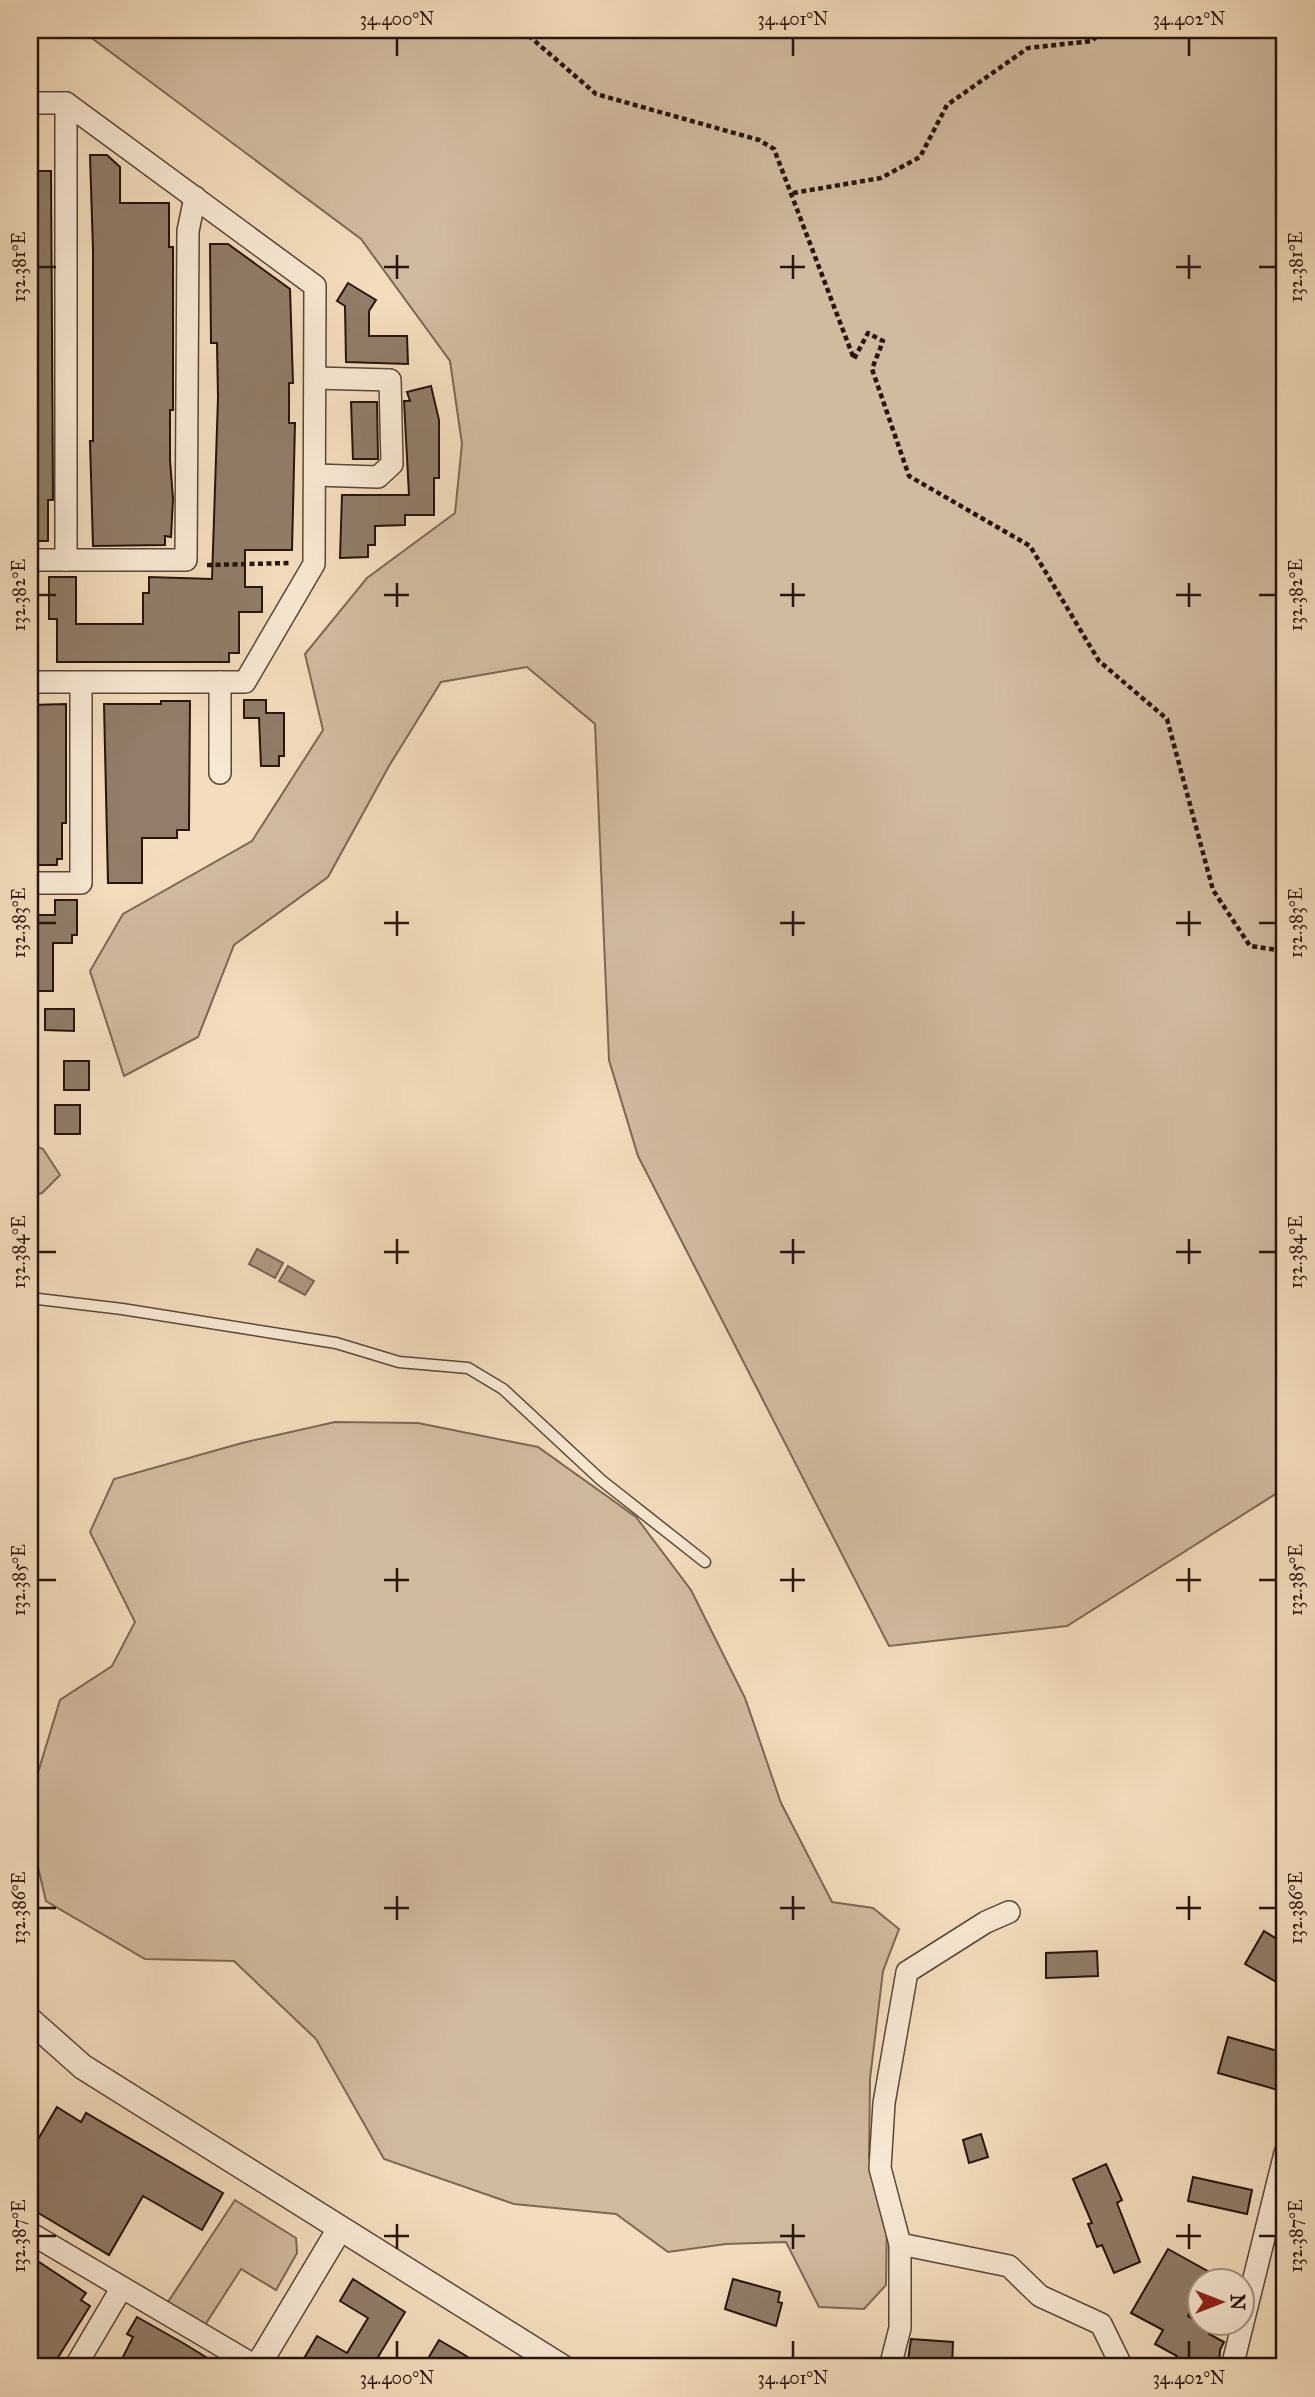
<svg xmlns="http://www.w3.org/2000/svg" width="1315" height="2397" viewBox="0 0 1315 2397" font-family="'IM FELL Great Primer',serif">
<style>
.green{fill:#d1bb9f;stroke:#7c6856;stroke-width:2}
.water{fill:#ae9981;stroke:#786453;stroke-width:2}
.building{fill:#917d69;stroke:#26140d;stroke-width:2}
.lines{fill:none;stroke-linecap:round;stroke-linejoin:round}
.service-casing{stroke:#5a4639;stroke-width:13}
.minor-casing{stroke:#5a4639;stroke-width:24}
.tertiary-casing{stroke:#5a4639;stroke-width:27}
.path{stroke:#26140d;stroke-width:4.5;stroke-dasharray:5 3.5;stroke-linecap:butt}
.service{stroke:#f8e9d4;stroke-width:10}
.minor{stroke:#f8e9d4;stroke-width:21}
.tertiary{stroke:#f8e9d4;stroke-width:24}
.ticks{fill:none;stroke:#26140d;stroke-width:2.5}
.neatline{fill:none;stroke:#26140d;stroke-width:2.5}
.ticks-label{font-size:18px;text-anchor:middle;fill:#26140d}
</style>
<rect width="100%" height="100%" fill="#f4ddbd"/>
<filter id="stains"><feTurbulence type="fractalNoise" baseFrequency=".00286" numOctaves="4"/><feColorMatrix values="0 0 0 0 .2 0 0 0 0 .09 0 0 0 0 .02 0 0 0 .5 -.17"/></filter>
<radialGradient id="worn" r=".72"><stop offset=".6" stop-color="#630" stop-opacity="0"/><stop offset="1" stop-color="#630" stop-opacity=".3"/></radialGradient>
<g class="green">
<polygon points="81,30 1285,30 1285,1488 1067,1626 889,1646 638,1156 609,1060 595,724 527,667 441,682 389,766 328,877 234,945 198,1037 124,1076 90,971 123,914 252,841 323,730 305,654 367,578 455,513 462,444 450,361 361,239"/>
<polygon points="30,1144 43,1149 60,1175 42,1193 30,1196"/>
<polygon points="335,1422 418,1423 538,1447 636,1517 691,1590 745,1698 781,1803 832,1902 873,1908 899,1929 883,1971 870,2079 869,2157 887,2222 886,2285 864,2309 819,2307 786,2242 726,2244 668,2252 616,2214 514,2204 384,2159 316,2039 234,1961 145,1959 46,1901 30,1833 30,1799 60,1700 112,1666 135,1622 90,1532 114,1479 242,1443"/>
<polygon points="235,2200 296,2238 297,2253 276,2290 241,2269 205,2325 168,2302"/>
</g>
<g class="water">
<polygon points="257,1249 283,1263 275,1278 249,1264"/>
<polygon points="288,1266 314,1281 305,1295 279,1281"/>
</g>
<g class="building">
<polygon points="90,155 107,155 120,167 120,203 169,203 169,247 173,247 173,410 170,410 170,460 173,499 171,537 165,536 165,545 93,546 90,441 93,441 93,250"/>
<polygon points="30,171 51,171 53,500 48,500 48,541 30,541"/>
<polygon points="210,244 228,244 290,289 293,383 289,383 289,423 295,423 292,550 245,550 245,587 262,587 262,612 239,612 239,653 229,653 229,662 57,662 57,619 49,619 49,577 76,577 76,624 143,624 143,593 149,593 149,577 212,579 218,398 217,343 211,343"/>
<polygon points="348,283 376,300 369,311 369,336 407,336 408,364 346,362 345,306 337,301"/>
<polygon points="431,386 439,420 439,478 434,478 434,515 405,515 405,525 375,526 375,545 368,545 368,557 340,558 342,495 409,495 404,401 410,401 407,392"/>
<polygon points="351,402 377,402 378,459 353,459"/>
<polygon points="244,700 266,700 266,713 284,713 284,756 279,756 279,766 261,766 259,718 244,718"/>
<polygon points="161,701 190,701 189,830 177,830 177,838 142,838 142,883 108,883 104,704 161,704"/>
<polygon points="66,704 66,823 62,823 62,859 57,859 57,865 32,865 30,705"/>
<polygon points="55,900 77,900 77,935 72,935 72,943 53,943 53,991 30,991 30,915 55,915"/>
<polygon points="45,1009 74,1009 74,1031 45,1030"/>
<rect x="64" y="1061" width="25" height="29"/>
<rect x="55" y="1105" width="25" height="29"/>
<polygon points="1264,1931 1285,1944 1285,1987 1245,1964"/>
<polygon points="1097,1951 1098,1976 1046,1978 1046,1953"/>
<polygon points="1228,2037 1285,2053 1285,2092 1218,2073"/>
<polygon points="57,2107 81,2122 86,2113 223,2193 202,2230 143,2196 109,2255 30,2208 30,2153"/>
<polygon points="981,2134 988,2157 969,2163 963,2140"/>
<polygon points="1106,2164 1122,2200 1117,2203 1140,2262 1114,2273 1102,2245 1097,2247 1088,2224 1092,2223 1073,2179"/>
<polygon points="1193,2177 1252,2190 1247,2214 1188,2201"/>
<polygon points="1168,2249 1211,2273 1207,2281 1200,2281 1200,2295 1188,2316 1211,2329 1209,2334 1224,2342 1220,2350 1219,2367 1170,2367 1177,2356 1155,2344 1163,2330 1131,2313"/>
<polygon points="30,2256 86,2293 81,2300 90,2306 52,2367 30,2367"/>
<polygon points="353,2279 405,2312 372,2367 299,2367 317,2336 347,2353 368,2318 340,2301"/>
<polygon points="733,2279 780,2292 778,2302 782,2303 776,2326 725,2309"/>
<polygon points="137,2317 183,2343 222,2367 118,2367 133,2337 127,2334"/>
<polygon points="911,2339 953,2342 952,2367 907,2367"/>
<polygon points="439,2340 463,2354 483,2367 423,2367"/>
</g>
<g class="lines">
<g class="service-casing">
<polyline id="service" points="30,1298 122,1309 336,1343 399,1362 468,1368 503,1389 601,1480 705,1562"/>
</g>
<g class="minor-casing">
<g id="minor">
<polyline points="30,103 66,103 315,286 314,564 245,682 30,682"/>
<polyline points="315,378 390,380 392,464 378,477 315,475"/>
<polyline points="30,560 186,560 188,231 195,197"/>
<polyline points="66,560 66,103"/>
<polyline points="220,682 220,773"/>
<polyline points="30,883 81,883 81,683"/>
<polyline points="30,2233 257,2367"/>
<polyline points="900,2244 1009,2266 1040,2296 1101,2324 1122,2367"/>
<polyline points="75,2367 121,2289"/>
<polyline points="890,2367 900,2328 900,2244 880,2168 884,2103 907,1972 986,1922 1009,1912"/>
<polyline points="1232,2367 1285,2153"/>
</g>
</g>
<g class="tertiary-casing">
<g id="tertiary">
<polyline points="30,2020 83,2067 562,2367"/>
<polyline points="257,2367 339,2230"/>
</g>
</g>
<g class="path">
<polyline points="522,30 596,94 759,140 774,149 854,359 868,333 883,341 872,369 909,476 1030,546 1099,661 1167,719 1213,890 1250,946 1285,951"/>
<polyline points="793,193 881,178 920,157 947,105 1028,48 1092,41 1102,30"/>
<polyline points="207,565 290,563"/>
</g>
<use href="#service" class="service"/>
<use href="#minor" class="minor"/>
<use href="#tertiary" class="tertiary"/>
</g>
<path class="ticks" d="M 397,38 L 397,56M 793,38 L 793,56M 1189,38 L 1189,56M 397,255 L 397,279M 793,255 L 793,279M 1189,255 L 1189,279M 38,267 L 56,267M 384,267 L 409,267M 780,267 L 805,267M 1176,267 L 1201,267M 1259,267 L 1276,267M 397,583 L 397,607M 793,583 L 793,607M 1189,583 L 1189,607M 38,595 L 56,595M 384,595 L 409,595M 780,595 L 805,595M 1176,595 L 1201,595M 1259,595 L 1276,595M 397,911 L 397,936M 793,911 L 793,936M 1189,911 L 1189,936M 38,923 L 56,923M 384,923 L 409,923M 780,923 L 805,923M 1176,923 L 1201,923M 1259,923 L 1276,923M 397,1239 L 397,1264M 793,1239 L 793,1264M 1189,1239 L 1189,1264M 38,1252 L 56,1252M 384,1252 L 409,1252M 780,1252 L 805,1252M 1176,1252 L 1201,1252M 1259,1252 L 1276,1252M 397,1568 L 397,1592M 793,1568 L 793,1592M 1189,1568 L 1189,1592M 38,1580 L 56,1580M 384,1580 L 409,1580M 780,1580 L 805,1580M 1176,1580 L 1201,1580M 1259,1580 L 1276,1580M 397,1896 L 397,1920M 793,1896 L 793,1920M 1189,1896 L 1189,1920M 38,1908 L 56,1908M 384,1908 L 409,1908M 780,1908 L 805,1908M 1176,1908 L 1201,1908M 1259,1908 L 1276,1908M 397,2224 L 397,2249M 793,2224 L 793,2249M 1189,2224 L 1189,2249M 38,2236 L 56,2236M 384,2236 L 409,2236M 780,2236 L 805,2236M 1176,2236 L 1201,2236M 1259,2236 L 1276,2236M 397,2341 L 397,2358M 793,2341 L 793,2358M 1189,2341 L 1189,2358"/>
<rect width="1315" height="2397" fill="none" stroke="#f4ddbd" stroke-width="77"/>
<g transform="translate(1221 2302) rotate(90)"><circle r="33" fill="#f8e9d4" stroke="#a49484" stroke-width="2"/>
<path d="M0-5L12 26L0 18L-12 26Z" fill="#8f2418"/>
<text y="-10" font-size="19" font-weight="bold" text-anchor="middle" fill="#26140d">N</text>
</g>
<rect x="38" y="38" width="1238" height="2320" class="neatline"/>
<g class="ticks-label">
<text x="397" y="25">34.400°N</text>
<text x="793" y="25">34.401°N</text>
<text x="1189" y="25">34.402°N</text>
<text transform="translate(1296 267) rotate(-90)" y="6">132.381°E</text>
<text transform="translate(19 267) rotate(-90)" y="6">132.381°E</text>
<text transform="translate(19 595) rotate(-90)" y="6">132.382°E</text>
<text transform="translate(1296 595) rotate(-90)" y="6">132.382°E</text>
<text transform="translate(1296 923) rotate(-90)" y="6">132.383°E</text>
<text transform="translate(19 923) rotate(-90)" y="6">132.383°E</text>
<text transform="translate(1296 1252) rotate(-90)" y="6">132.384°E</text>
<text transform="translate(19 1252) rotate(-90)" y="6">132.384°E</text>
<text transform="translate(1296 1580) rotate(-90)" y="6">132.385°E</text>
<text transform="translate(19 1580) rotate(-90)" y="6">132.385°E</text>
<text transform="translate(1296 1908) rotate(-90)" y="6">132.386°E</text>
<text transform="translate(19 1908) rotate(-90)" y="6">132.386°E</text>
<text transform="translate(1296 2236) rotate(-90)" y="6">132.387°E</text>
<text transform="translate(19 2236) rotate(-90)" y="6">132.387°E</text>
<text x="397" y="2384">34.400°N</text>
<text x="793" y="2384">34.401°N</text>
<text x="1189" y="2384">34.402°N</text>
</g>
<rect width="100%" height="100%" filter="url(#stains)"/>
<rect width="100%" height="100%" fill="url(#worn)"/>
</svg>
